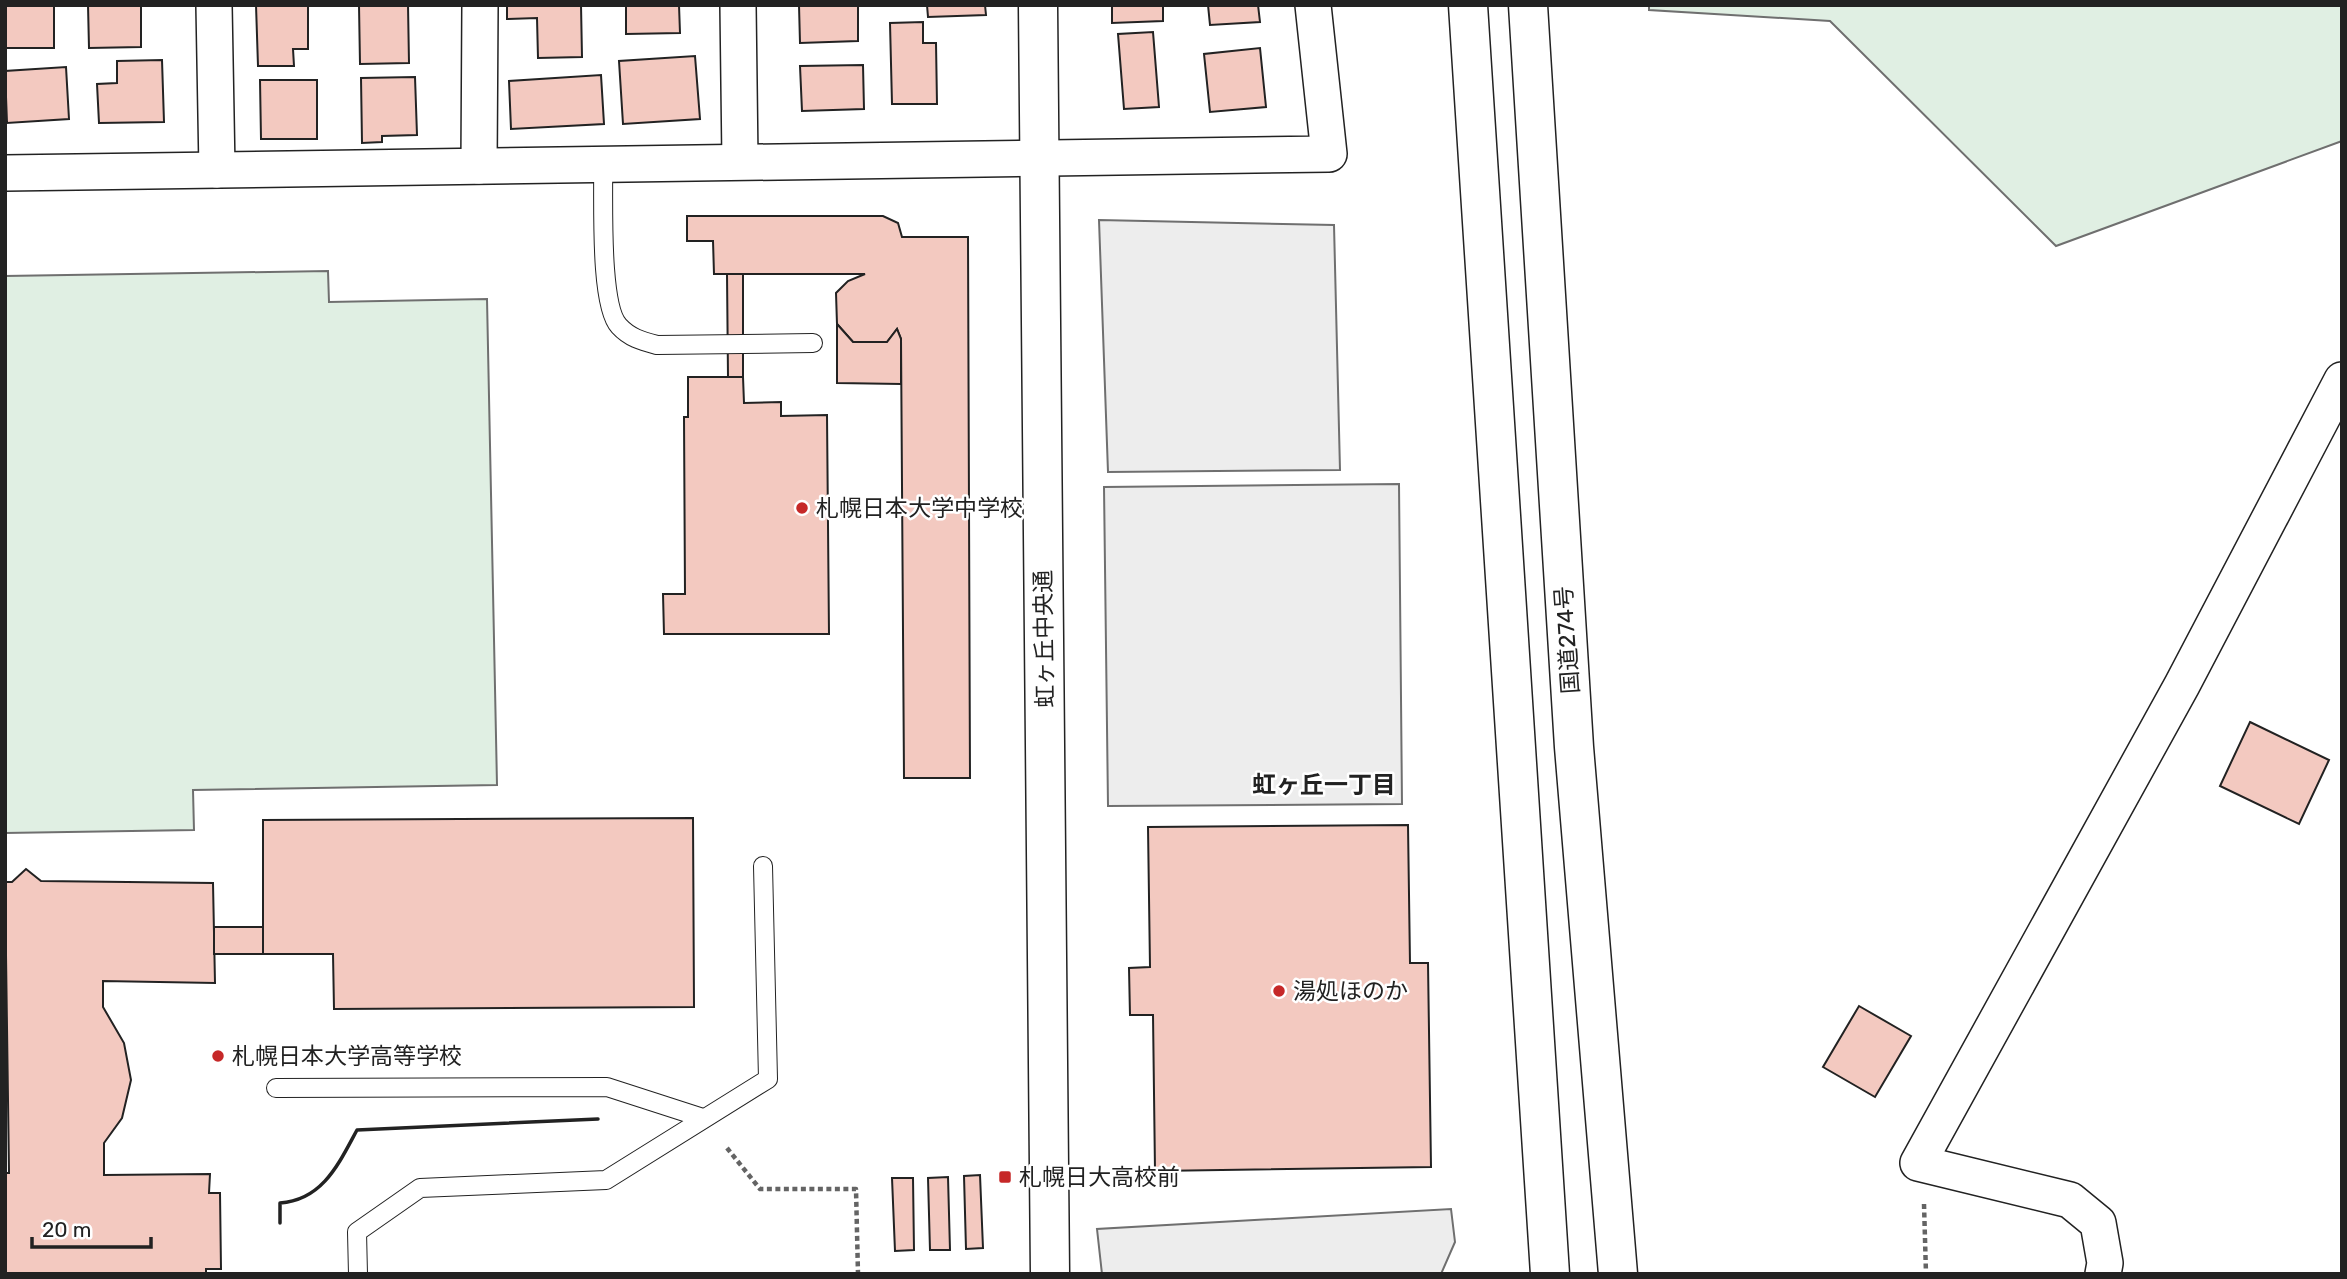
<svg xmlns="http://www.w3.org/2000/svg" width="2347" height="1279" viewBox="0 0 2347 1279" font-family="Rubik,'Noto Sans JP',sans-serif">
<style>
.green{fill:#e0efe3;stroke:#6f6f6f;stroke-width:2}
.parking{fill:#ededed;stroke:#6f6f6f;stroke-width:2}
.building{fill:#f3c9c0;stroke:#222;stroke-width:2}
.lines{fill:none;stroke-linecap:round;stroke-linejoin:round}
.service-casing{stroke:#222;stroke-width:20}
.minor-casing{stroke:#222;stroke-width:38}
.tertiary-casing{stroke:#222;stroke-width:41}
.trunk-casing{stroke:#222;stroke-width:41}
.path{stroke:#646464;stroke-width:4.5;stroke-dasharray:5 3.5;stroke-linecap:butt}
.service{stroke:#fff;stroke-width:18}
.minor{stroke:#fff;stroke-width:35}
.tertiary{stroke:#fff;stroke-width:38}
.trunk{stroke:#fff;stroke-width:38}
.wall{stroke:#222;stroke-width:3.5}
.poi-dot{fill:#c62828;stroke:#fff;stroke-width:2.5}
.labels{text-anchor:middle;stroke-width:5;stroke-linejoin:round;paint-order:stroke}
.poi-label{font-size:23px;fill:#222;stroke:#fff;text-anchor:start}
.street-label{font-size:23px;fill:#222;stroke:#fff}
.neighbourhood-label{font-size:24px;font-weight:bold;fill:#222;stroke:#fff}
</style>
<rect width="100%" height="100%" fill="#fff"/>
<g class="green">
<polygon points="1649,5 2342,5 2342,141 2056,246 1830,21 1649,10"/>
<polygon points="328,271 329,302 487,299 497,785 193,790 194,830 5,833 5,276"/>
</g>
<g class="parking">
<polygon points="1099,220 1334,225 1340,470 1108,472"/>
<polygon points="1399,484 1402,804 1108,806 1104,487"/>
<polygon points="1451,1209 1455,1242 1441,1274 1102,1274 1097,1229"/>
</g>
<g class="building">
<rect x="5" y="5" width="49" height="43"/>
<polygon points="88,5 141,5 141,47 89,48"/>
<polygon points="256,5 308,5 308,49 293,49 294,66 258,66"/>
<polygon points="359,5 408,5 409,63 360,64"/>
<polygon points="507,5 581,5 582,57 538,58 537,18 507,19"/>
<polygon points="626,5 679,5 680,33 626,34"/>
<polygon points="799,5 858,5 858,41 800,43"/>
<polygon points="927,5 985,5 986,15 928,17"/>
<polygon points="1112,5 1163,5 1163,21 1112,23"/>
<polygon points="1208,5 1258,5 1260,22 1210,25"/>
<polygon points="923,22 923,43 936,43 937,104 892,104 890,23"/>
<polygon points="1153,32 1159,107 1124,109 1118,34"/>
<polygon points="1260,48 1266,107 1210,112 1204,54"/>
<polygon points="695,56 700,119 623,124 619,61"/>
<polygon points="162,60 164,122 99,123 97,84 117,83 117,61"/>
<polygon points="863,65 864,109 802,111 800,66"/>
<polygon points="66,67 69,119 7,123 5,71"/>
<polygon points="601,75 604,124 511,129 509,81"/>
<polygon points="415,77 417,135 382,136 382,142 362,143 361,78"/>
<polygon points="260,80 317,80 317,139 261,139"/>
<polygon points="687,216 883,216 898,223 902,237 968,237 970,778 904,778 901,339 897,329 887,342 853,342 837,324 836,293 848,281 865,274 714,274 713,241 687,241"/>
<polygon points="727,274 743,274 743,377 728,377"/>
<polygon points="837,324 853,342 887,342 897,329 901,339 901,384 837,383"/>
<polygon points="688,377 743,377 744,403 781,402 781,416 827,415 829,634 664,634 663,594 685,594 684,417 688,417"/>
<polygon points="2250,722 2329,760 2299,824 2220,786"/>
<polygon points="693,818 694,1007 334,1009 333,954 263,954 263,820"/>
<polygon points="1408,825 1410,963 1428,963 1431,1167 1155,1171 1153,1015 1130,1015 1129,968 1150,967 1148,827"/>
<polygon points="26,869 41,881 213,883 215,983 103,981 103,1007 124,1043 131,1080 122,1118 104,1143 104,1175 210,1174 209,1193 220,1193 221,1269 206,1269 206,1274 5,1274 5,1173 9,1173 5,882 12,882"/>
<rect x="214" y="927" width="49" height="27"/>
<polygon points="1859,1006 1911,1036 1875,1097 1823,1067"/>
<polygon points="980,1175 983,1248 966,1249 964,1176"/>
<polygon points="948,1177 950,1250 930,1250 928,1178"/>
<polygon points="892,1178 913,1178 914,1250 895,1251"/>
</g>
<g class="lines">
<g class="service-casing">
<g id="service">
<path d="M 603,163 C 604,196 599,305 619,326 C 630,338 642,341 657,345 L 813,343"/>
<polyline points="276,1088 607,1087 703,1118"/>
<polyline points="358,1274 357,1232 420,1188 606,1180 768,1079 763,866"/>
</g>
</g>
<g class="minor-casing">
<g id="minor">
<polyline points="214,5 217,170"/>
<polyline points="738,5 740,161"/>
<polyline points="479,166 480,5"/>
<polyline points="5,173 1329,154 1313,5"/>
<polyline points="2103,1274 2105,1263 2098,1223 2070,1200 1918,1163 2182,685 2342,380"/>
</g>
</g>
<g class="tertiary-casing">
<polyline id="tertiary" points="1038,5 1050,1274"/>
</g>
<g class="trunk-casing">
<g id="trunk">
<polyline points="1468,5 1550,1274"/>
<polyline points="1528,5 1574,747 1618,1274"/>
</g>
</g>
<g class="path">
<polyline points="727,1148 760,1189 856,1189 858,1274"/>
<polyline points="1924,1204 1926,1274"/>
</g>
<use href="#service" class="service"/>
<use href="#minor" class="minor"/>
<use href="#tertiary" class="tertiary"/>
<use href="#trunk" class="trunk"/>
<path class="wall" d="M 280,1223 L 280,1203 C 323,1200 339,1163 357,1130 L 598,1119"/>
</g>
<g class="poi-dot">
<circle cx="802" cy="508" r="7"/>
<circle cx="1279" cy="991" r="7"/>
<circle cx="218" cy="1056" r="7"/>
<rect x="998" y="1170" width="14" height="14" rx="3.5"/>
</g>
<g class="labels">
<g class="poi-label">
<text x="816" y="516">札幌日本大学中学校</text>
<text x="1293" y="999">湯処ほのか</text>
<text x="232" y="1064">札幌日本大学高等学校</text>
<text x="1019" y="1185">札幌日大高校前</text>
</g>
<g class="street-label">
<text transform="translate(1044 639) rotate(-91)" y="8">虹ヶ丘中央通</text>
<text transform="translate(1567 640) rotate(-94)" y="8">国道274号</text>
</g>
<g class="neighbourhood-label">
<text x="1324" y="793">虹ヶ丘一丁目</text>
</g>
</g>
<rect width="2347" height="1279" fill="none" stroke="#222222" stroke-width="14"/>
<path d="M32 1237v10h119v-10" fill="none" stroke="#222222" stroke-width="3.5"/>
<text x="42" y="1237" font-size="21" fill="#222222" stroke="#ffffff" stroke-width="5" paint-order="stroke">20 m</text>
</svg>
